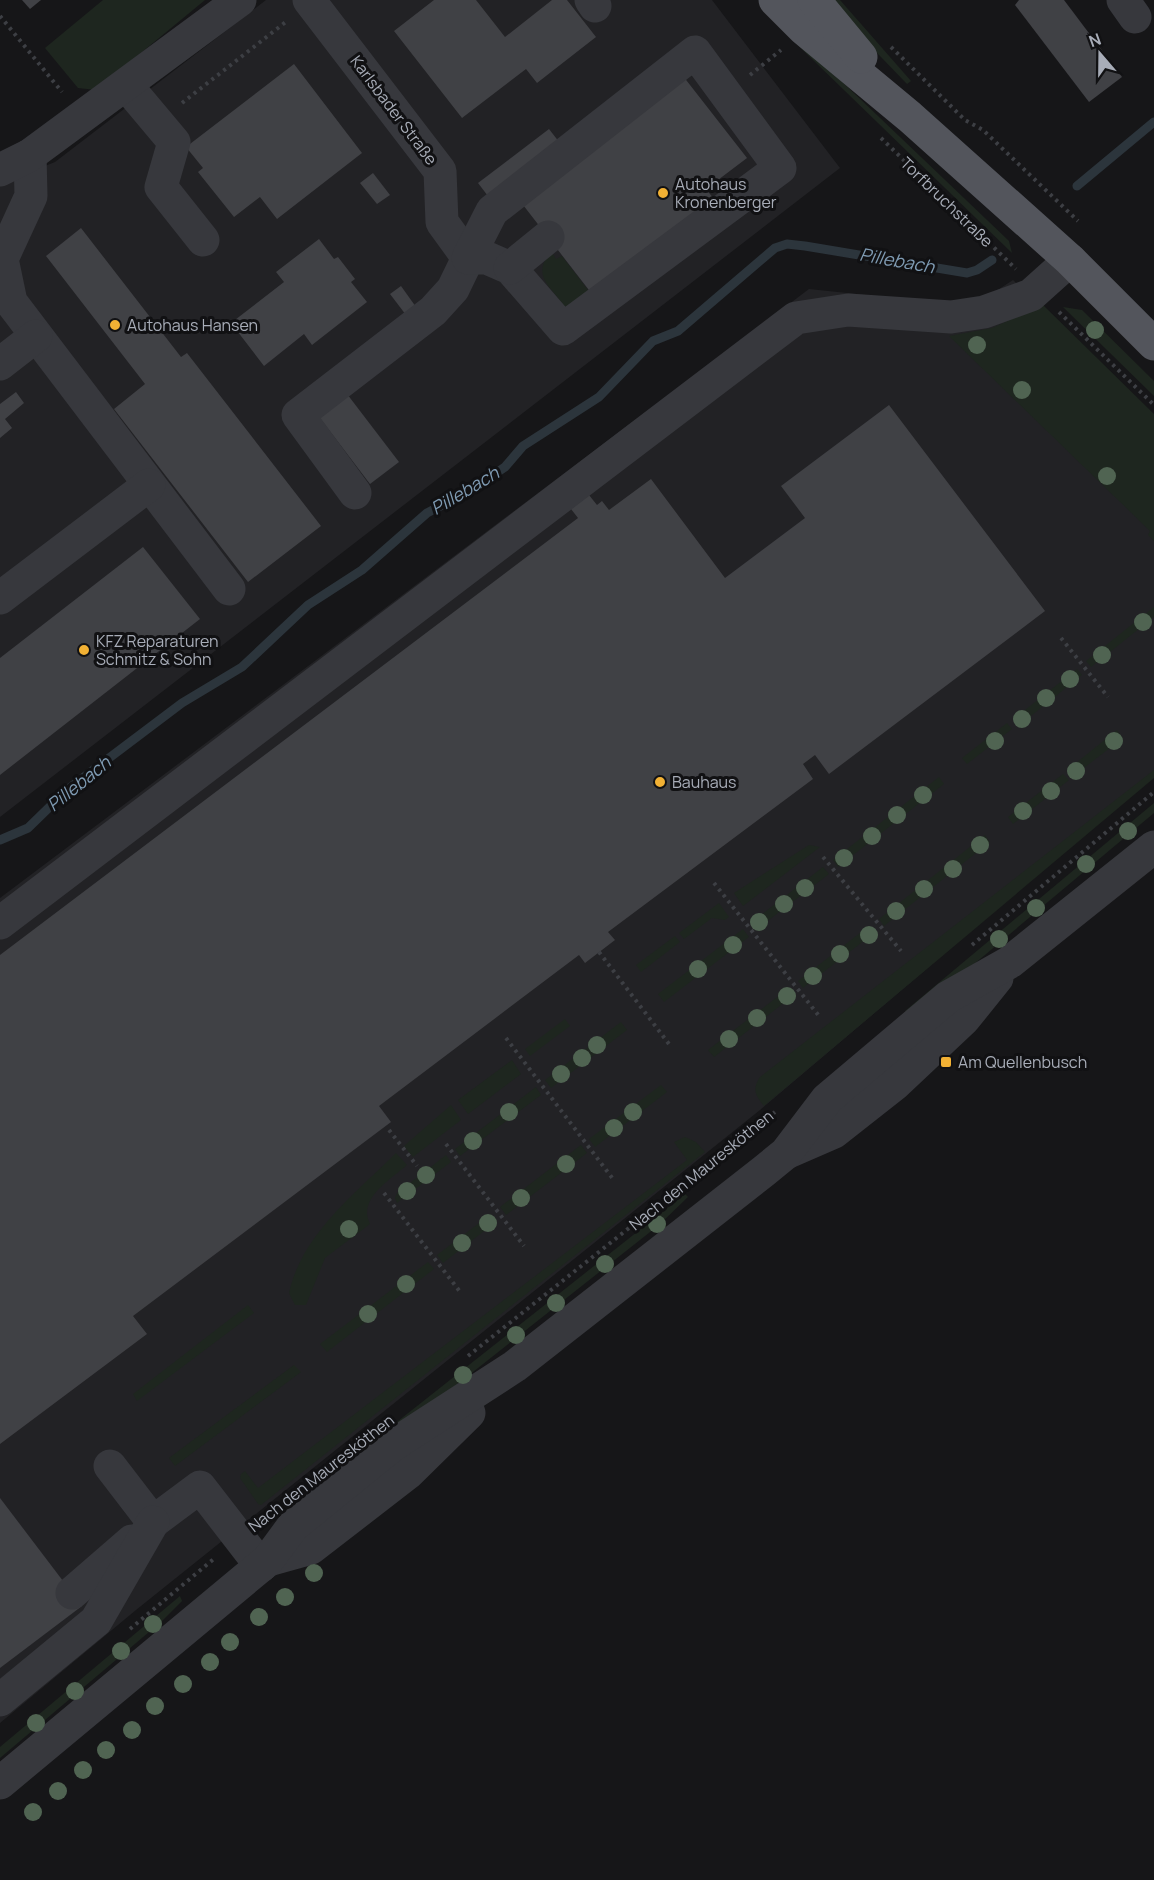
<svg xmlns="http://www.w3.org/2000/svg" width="1154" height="1880" viewBox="0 0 1154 1880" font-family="Manrope,sans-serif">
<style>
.built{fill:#222225}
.green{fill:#1e261f}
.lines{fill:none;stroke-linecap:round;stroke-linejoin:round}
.stream{stroke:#2c353c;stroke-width:9}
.building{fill:#404145}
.path{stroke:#3d3f44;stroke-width:4;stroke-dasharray:3 4.5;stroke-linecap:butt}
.minor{stroke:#37383d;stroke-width:33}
.major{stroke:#53555c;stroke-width:33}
.tree{fill:#506452}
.poi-dot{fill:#f2b134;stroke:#111113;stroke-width:2}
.labels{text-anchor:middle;stroke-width:6;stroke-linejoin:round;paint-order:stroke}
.street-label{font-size:16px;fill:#a8adb8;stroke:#111113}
.poi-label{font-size:16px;fill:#a8adb8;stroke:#111113;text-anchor:start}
.water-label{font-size:18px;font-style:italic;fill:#7f9bb3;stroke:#111113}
</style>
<rect width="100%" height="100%" fill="#161618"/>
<g class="built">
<polygon points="266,0 712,0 840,168 0,817 0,184 55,162"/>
<polygon points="1013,280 1154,415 1154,776 760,1110 136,1610 0,1723 0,898 809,289 952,304 990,295"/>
</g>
<g class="green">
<polygon points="103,0 205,0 96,90 78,88 45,48"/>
<polygon points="826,0 840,0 911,81 907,84"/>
<polygon points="777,25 835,75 1009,241 1012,253"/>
<path d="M 551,251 L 556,259 L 562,256 L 591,294 L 572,308 L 564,306 C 550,285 531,276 551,251 Z"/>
<polygon points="1043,305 1154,414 1154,541 1148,535 1150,531 949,336 992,328"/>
<polygon points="1063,307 1082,310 1154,381 1154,396"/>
<polygon points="1154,607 1154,617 1091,667 1086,661"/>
<polygon points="1077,669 1082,675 1021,724 1016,717"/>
<polygon points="1007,723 1012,729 967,764 962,758"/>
<polygon points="1117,730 1123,738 1076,774 1071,767"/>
<path d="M 1154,770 L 1154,778 L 764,1106 C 755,1095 752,1089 760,1077 Z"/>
<polygon points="1063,774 1069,780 1013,824 1008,817"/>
<polygon points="939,777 944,784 838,867 833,860"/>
<polygon points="1154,803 1154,813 911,1017 905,1011"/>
<polygon points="985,835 990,842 884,926 879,919"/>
<polygon points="809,845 820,847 743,906 734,893"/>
<polygon points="823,867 829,874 757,929 752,922"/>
<polygon points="719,903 729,917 725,920 712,918 684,939 679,933"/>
<polygon points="869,926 874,933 803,988 798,981"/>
<polygon points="743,929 749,937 664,1002 658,994"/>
<polygon points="675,936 680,942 641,972 636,965"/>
<polygon points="789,988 794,995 714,1057 708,1050"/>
<polygon points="565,1019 570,1026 530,1056 525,1049"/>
<polygon points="621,1022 627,1030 551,1088 545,1080"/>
<polygon points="512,1060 521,1074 468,1114 458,1100"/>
<polygon points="661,1085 667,1092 595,1147 589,1139"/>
<polygon points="536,1087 541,1095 460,1156 455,1149"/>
<polygon points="451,1105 461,1120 413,1157 404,1146"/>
<polygon points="685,1137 696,1142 705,1152 261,1505 258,1504 240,1478 241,1474 245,1471 258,1488 687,1160 674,1142"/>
<polygon points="581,1145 587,1153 506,1215 500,1207"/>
<path d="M 396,1153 L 407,1165 C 390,1180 357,1199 370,1224 L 325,1258 L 306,1305 L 295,1305 L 289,1293 C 302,1234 355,1194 396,1153 Z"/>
<polygon points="446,1155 451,1162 397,1203 395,1198 397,1193"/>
<polygon points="685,1194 688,1197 659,1225 331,1484 326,1478"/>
<polygon points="491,1214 497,1221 443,1263 437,1255"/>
<polygon points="428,1262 434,1269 327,1352 320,1344"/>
<polygon points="248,1305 254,1313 137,1401 133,1394"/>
<polygon points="294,1365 301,1372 175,1466 169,1458"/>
<polygon points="180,1596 182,1601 162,1621 0,1758 0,1747"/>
</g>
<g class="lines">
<g class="stream">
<polyline points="1077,186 1154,122"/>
<polyline points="0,840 28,828 68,789 182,703 242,667 308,605 362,570 427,513 471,490 505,467 523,446 599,397 653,341 678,331 775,248 787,244 805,246 967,273 977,270 992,260"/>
</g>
</g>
<g class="building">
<polygon points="22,0 41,0 30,9"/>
<polygon points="434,0 476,0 505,37 552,0 567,0 596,37 537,83 526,69 462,118 394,31"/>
<polygon points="1019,0 1064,0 1122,77 1089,102 1015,5"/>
<polygon points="294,64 362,153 277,219 260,197 234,217 198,172 203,168 186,147"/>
<polygon points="683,76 747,158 706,189 714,199 592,294 520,201"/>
<polygon points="549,129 563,147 491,200 478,183"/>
<polygon points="373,173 390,195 377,204 360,183"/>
<polygon points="81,228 181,357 187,353 321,526 248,582 114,409 145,384 46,256"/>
<polygon points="319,239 334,259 338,257 355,279 351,282 367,302 312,345 304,334 264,366 231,323 284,282 276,272"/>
<polygon points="401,286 416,307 406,315 390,294"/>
<polygon points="344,390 399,462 370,484 316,413"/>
<polygon points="16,392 24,403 5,419 12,428 0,438 0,404"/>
<polygon points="889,405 1045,611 829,774 815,755 803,764 813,779 608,932 615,940 585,963 579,955 379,1106 391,1122 133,1316 147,1334 0,1444 0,955 578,518 571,509 589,495 597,505 602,501 609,510 651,479 725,578 805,518 781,486"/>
<polygon points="143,547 200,619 0,775 0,658"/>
<polygon points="0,1498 82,1606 0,1668"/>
</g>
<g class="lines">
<g class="path">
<polyline points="0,16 62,92"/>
<polyline points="891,47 965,120 983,130 1078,221"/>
<polyline points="750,75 781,50"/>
<polyline points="182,103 287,21"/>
<polyline points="881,138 1016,269"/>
<polyline points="1059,312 1154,405"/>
<polyline points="1061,638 1108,697"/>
<polyline points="823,857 901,951"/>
<polyline points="714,883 819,1016"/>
<polyline points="972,945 1154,792"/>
<polyline points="599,952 669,1044"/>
<polyline points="506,1038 613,1179"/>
<polyline points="389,1130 417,1166"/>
<polyline points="446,1144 524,1246"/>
<polyline points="384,1193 461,1293"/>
<polyline points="468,1356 775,1112"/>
<polyline points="130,1629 216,1557"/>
</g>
<g class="minor">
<polyline points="309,0 440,171 442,222 468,258 453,289 433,311 298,415 355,493"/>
<polyline points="591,0 595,6"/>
<polyline points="1123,0 1135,17"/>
<polygon points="695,52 780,168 563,329 510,268 487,258 468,258 492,211"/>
<polyline points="127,86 174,142 161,187 203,240"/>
<polyline points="30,155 31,196 2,259 11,302 229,589"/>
<polyline points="0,170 30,155 240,0"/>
<polyline points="510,268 548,237"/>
<polyline points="0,364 36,336"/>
<polyline points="0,598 149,485"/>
<polyline points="0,923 796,318 848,310 951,317 984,312 1031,295 1070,260"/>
<polyline points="788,1152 834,1132 895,1084 964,1019 997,978"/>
<polyline points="110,1466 153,1522 200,1487 261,1566"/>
<polyline points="268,1560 311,1548 408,1473 469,1413"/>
<polyline points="72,1593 132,1541"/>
<polyline points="0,1700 96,1621 153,1522"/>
<polyline points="0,1783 268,1560 293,1526 393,1445 515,1366 764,1171 786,1153 827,1099 948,997 1010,962 1154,847"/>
</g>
<g class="major">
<polyline points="775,0 804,29 910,117 1070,260 1154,344"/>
<polyline points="814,0 861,57"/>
</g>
</g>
<g class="tree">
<circle cx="1095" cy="330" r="9"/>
<circle cx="977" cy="345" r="9"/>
<circle cx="1022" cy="390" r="9"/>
<circle cx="1107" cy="476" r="9"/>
<circle cx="1143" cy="622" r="9"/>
<circle cx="1102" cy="655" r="9"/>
<circle cx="1070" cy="679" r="9"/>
<circle cx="1046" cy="698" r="9"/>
<circle cx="1022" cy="719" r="9"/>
<circle cx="995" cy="741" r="9"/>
<circle cx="1114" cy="741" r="9"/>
<circle cx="1076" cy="771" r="9"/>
<circle cx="1051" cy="791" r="9"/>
<circle cx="923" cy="795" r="9"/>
<circle cx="1023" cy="811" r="9"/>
<circle cx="897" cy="815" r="9"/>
<circle cx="1128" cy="831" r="9"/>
<circle cx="872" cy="836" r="9"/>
<circle cx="980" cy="845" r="9"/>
<circle cx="844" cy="858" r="9"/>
<circle cx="1086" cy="864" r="9"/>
<circle cx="953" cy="869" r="9"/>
<circle cx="805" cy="888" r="9"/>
<circle cx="924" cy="889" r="9"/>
<circle cx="784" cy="904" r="9"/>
<circle cx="1036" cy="908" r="9"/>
<circle cx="896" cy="911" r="9"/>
<circle cx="759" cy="922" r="9"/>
<circle cx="869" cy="935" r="9"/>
<circle cx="999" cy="939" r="9"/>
<circle cx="733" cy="945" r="9"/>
<circle cx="840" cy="954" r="9"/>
<circle cx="698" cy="969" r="9"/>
<circle cx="813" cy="976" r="9"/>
<circle cx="787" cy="996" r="9"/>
<circle cx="757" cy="1018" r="9"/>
<circle cx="729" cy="1039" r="9"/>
<circle cx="597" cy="1045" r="9"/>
<circle cx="582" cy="1058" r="9"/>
<circle cx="561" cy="1074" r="9"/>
<circle cx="509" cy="1112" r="9"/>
<circle cx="633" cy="1112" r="9"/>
<circle cx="614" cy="1128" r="9"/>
<circle cx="473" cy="1141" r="9"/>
<circle cx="566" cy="1164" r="9"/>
<circle cx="426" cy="1175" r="9"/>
<circle cx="407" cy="1191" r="9"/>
<circle cx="521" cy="1198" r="9"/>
<circle cx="488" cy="1223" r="9"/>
<circle cx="657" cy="1224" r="9"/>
<circle cx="349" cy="1229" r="9"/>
<circle cx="462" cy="1243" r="9"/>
<circle cx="605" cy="1264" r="9"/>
<circle cx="406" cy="1284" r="9"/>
<circle cx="556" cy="1303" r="9"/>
<circle cx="368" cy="1314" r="9"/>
<circle cx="516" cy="1335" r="9"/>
<circle cx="463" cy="1375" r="9"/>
<circle cx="314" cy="1573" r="9"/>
<circle cx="285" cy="1597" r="9"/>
<circle cx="259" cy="1617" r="9"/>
<circle cx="153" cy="1624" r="9"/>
<circle cx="230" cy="1642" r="9"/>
<circle cx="121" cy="1651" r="9"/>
<circle cx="210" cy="1662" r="9"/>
<circle cx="183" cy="1684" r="9"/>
<circle cx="75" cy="1691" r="9"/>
<circle cx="155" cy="1706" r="9"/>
<circle cx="36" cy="1723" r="9"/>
<circle cx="132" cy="1730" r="9"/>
<circle cx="106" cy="1750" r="9"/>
<circle cx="83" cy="1770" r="9"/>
<circle cx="58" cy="1791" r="9"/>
<circle cx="33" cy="1812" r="9"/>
</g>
<g class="poi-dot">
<circle cx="663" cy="193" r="6"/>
<circle cx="115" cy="325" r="6"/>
<circle cx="84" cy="650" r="6"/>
<circle cx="660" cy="782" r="6"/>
<rect x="940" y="1056" width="12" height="12" rx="3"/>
</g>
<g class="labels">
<g class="street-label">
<text transform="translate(394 110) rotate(53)" y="6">Karlsbader Straße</text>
<text transform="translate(947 202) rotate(44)" y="6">Torfbruchstraße</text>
<text transform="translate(701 1170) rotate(-39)" y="6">Nach den Mauresköthen</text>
<text transform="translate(321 1473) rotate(-38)" y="6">Nach den Mauresköthen</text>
</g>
<g class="poi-label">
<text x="675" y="190">Autohaus<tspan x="675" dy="18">Kronenberger</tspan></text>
<text x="127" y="331">Autohaus Hansen</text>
<text x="96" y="647">KFZ Reparaturen<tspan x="96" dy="18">Schmitz &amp; Sohn</tspan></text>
<text x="672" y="788">Bauhaus</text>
<text x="958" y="1068">Am Quellenbusch</text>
</g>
<g class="water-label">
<text transform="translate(897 261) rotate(10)" y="6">Pillebach</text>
<text transform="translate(465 491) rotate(-31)" y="6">Pillebach</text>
<text transform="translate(79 784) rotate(-39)" y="6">Pillebach</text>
</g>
</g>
<g transform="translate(1100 54) rotate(340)" stroke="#111113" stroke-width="4.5" paint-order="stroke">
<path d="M0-4.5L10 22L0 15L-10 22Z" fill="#a8adb8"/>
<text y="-9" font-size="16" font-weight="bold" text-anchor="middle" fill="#a8adb8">N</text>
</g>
</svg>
